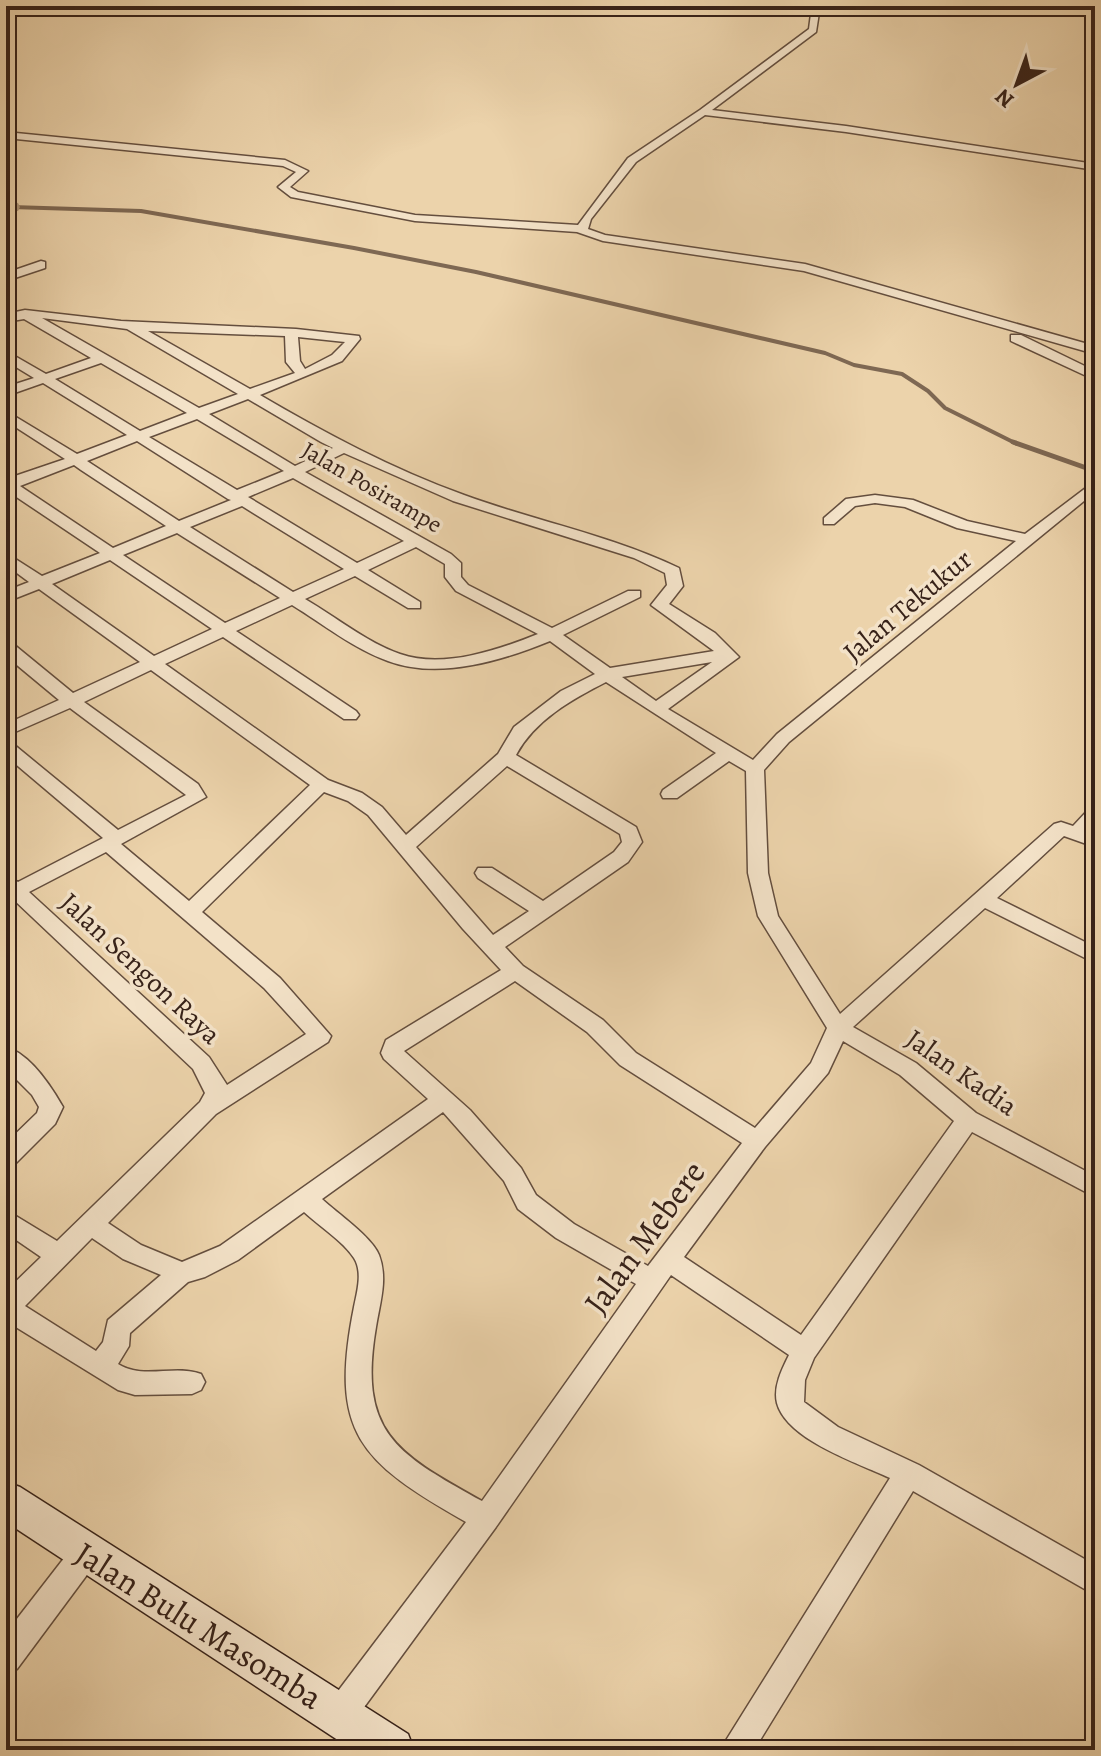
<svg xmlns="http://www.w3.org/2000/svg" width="1101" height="1756" viewBox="0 0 1101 1756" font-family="Alegreya,serif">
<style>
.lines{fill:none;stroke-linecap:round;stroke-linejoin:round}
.stream-far1{stroke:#7e6853;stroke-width:4}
.stream{stroke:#7e6853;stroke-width:5}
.river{fill:#ae9779;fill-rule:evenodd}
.street-casing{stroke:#644e3e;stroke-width:3}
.secondary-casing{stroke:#372219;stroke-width:3}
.street{fill:#f3e2c8;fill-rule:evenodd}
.secondary{fill:#f3e2c8;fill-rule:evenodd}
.labels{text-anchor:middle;stroke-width:7;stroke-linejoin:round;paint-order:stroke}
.far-street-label{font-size:24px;fill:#372219;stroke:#f3e2c8}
.street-label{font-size:28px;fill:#372219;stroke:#f3e2c8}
.near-street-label{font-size:34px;fill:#372219;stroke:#f3e2c8}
</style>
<rect width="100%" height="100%" fill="#ecd3ab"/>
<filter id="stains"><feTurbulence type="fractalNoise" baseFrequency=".0025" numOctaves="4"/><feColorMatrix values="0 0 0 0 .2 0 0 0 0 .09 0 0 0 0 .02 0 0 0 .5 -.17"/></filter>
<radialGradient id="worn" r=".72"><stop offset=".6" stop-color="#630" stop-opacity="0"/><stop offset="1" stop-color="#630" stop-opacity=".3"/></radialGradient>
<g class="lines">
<polyline class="stream-far1" points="11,207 141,211 354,248 476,272 825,353 854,365 902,374 928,391 945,408 1017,444"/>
<polyline class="stream" points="1013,442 1095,471"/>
<polygon class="river" points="6,200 18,203 20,207 18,211 6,212"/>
<g class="street-casing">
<g id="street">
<polygon points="812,6 820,6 816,32 712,110 846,126 1095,164 1095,170 846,132 705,115 636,162 591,219 588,229 605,235 805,264 1095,346 1095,354 804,271 603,241 577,232 415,221 291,197 278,187 296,172 283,166 6,138 6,132 285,160 308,171 290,187 298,192 415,215 578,225 628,158 700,110 809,29"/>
<polygon points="41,261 45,262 45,268 6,281 6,273"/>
<path d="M 25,310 L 121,321 L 296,329 L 359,336 L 360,339 L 342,361 L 260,395 C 325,433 392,469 464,495 C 535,521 610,535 679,568 L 683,586 L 669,604 L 715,633 L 739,657 L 668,709 L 753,760 L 777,734 L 1016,541 L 957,528 L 905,507 L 875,503 L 855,506 L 834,524 L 824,524 L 824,518 L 846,499 L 875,495 L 913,500 L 967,521 L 1025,534 L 1095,481 L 1095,492 L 789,742 L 764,770 L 768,873 L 778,916 L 840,1014 L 1054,824 L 1061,822 L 1073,826 L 1088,810 L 1095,808 L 1095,825 L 1089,832 L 1095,834 L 1095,847 L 1064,836 L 997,898 L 1095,947 L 1095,963 L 985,908 L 853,1027 L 916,1063 L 976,1113 L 1095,1176 L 1095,1197 L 972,1132 L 814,1358 L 805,1380 L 804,1402 L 838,1427 L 919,1465 L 1095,1565 L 1095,1595 L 913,1491 L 754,1750 L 720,1750 L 890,1478 C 858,1463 787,1440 777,1403 C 773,1387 782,1369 789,1355 L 671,1275 L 496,1527 L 351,1725 L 340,1730 L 329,1725 L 324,1714 L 329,1703 L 466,1522 C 359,1461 329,1433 354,1307 C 357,1292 363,1272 354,1258 C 343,1241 319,1226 304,1212 L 238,1260 L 205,1277 L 188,1282 L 130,1333 L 129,1346 L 118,1364 C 143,1380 174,1364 201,1374 L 205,1382 L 201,1390 L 192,1394 L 135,1395 L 118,1390 L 6,1321 L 6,1291 L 41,1257 L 6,1233 L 6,1210 L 57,1241 L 200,1102 L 205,1093 L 193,1069 L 14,900 L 6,903 L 6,875 L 18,882 L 103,838 L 6,756 L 6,742 L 12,743 L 118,830 L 186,795 L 70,708 L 6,736 L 6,724 L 59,700 L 6,656 L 6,642 L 12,643 L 73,693 L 140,662 L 39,589 L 6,602 L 6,591 L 29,582 L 6,565 L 6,553 L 42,576 L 100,553 L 6,490 L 6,479 L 65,459 L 6,421 L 6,411 L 77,454 L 127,435 L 43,383 L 6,396 L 6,387 L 34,378 L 6,361 L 6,351 L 46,374 L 91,358 L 24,319 L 6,322 L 6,314 ZM 42,318 L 127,329 L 238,394 L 199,408 ZM 148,331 L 285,336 L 286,362 L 295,373 L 250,389 ZM 298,337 L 345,342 L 332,355 L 305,369 L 300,361 ZM 101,363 L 187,413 L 140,431 L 55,379 ZM 248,399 L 321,442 L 333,448 L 295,466 L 209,414 ZM 197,419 L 284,471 L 237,490 L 149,437 ZM 137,441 L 228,499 L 231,500 L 179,521 L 87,461 ZM 344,453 L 453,501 L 634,558 L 665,573 L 667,585 L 651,605 L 714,651 L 610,668 L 563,635 L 640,597 L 640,591 L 628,591 L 552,628 L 468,585 L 461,577 L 461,563 L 451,554 L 305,472 ZM 74,465 L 81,470 L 166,526 L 113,548 L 20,486 ZM 293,478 L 404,541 L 357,563 L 248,497 ZM 242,506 L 344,569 L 293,592 L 190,527 ZM 177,533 L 280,598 L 225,623 L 123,555 ZM 416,547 L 445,564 L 445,577 L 456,591 L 538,634 C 498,650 443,669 400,654 C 366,642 336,617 305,599 L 355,576 L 408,608 L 420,608 L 420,602 L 368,570 ZM 110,560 L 212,629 L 154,656 L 52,584 ZM 292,605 C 323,624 354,649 388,661 C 439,680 501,661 550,641 L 595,674 L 561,691 L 514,727 L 498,754 L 406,835 L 382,807 L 362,793 L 328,780 L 165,664 L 223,637 L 344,719 L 356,719 L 359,715 L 356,711 L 236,631 ZM 712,662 L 656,701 L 622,677 ZM 151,670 L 310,785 L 189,901 L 121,844 L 206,797 L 198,784 L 84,702 ZM 606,682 L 716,753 L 663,790 L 661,794 L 663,798 L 677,798 L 729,761 L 746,771 L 748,873 L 758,916 L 827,1028 L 811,1063 L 755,1128 L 636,1053 L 603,1020 L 523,966 L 505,947 L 628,862 L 642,842 L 636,827 L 516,755 C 535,720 571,700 606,682 ZM 507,766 L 620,834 L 622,842 L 614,852 L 543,901 L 492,868 L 478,868 L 475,873 L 478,878 L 529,911 L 493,935 L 416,847 ZM 324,792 L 348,801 L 368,815 L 463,929 L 501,970 L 386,1040 L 381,1053 L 384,1059 L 428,1099 L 220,1246 L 182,1262 L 141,1245 L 108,1223 L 216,1114 L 328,1042 L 331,1036 L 280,978 L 202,912 ZM 106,852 L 264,988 L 306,1034 L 227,1085 L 209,1057 L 29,892 ZM 515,981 L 587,1032 L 620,1065 L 742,1143 L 648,1266 L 574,1224 L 536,1195 L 521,1168 L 470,1110 L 404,1051 ZM 843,1041 L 900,1075 L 954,1121 L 801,1335 L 684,1257 L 765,1147 L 828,1073 ZM 443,1112 L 504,1181 L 518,1209 L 556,1238 L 636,1284 L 482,1501 C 396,1453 358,1433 376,1327 C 380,1302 388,1279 379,1255 C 372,1237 337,1213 322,1199 ZM 92,1238 L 123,1259 L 161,1275 L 108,1320 L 103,1342 L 96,1351 L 25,1306 Z"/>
<polygon points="1011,335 1021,335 1095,371 1095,380 1011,341"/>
<path d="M 6,1047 C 30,1054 51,1086 63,1107 L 55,1124 L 14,1165 L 6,1167 L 6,1143 L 37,1113 L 39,1107 L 32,1095 L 6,1069 Z"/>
<polygon points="85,1540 95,1544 99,1554 95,1564 17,1669 6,1673 6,1633 75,1544"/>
</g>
</g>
<g class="secondary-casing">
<polygon id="secondary" points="6,1482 20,1487 408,1734 414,1750 353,1750 6,1522"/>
</g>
<use href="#street" class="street"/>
<use href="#secondary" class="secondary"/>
</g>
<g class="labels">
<g class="far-street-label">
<text transform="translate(372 487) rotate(30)" y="8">Jalan Posirampe</text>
</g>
<g class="street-label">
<text transform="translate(907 605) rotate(-40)" y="10">Jalan Tekukur</text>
<text transform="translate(141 968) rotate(43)" y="10">Jalan Sengon Raya</text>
<text transform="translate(962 1072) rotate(35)" y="10">Jalan Kadia</text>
</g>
<g class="near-street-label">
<text transform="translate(644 1237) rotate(-54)" y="12">Jalan Mebere</text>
<text transform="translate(199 1625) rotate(32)" y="12">Jalan Bulu Masomba</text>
</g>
</g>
<rect width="1101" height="1756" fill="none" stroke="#ecd3ab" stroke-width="32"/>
<rect x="8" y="8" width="1085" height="1740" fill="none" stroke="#372219" stroke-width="4"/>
<rect x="16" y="16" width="1069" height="1724" fill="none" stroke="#372219" stroke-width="2"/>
<g transform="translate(1017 84) rotate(221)" stroke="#f3e2c8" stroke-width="6" paint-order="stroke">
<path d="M0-6L14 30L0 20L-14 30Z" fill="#372219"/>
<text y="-12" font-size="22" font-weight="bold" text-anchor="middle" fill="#372219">N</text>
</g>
<rect width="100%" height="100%" filter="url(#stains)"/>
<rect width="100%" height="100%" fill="url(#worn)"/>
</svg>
